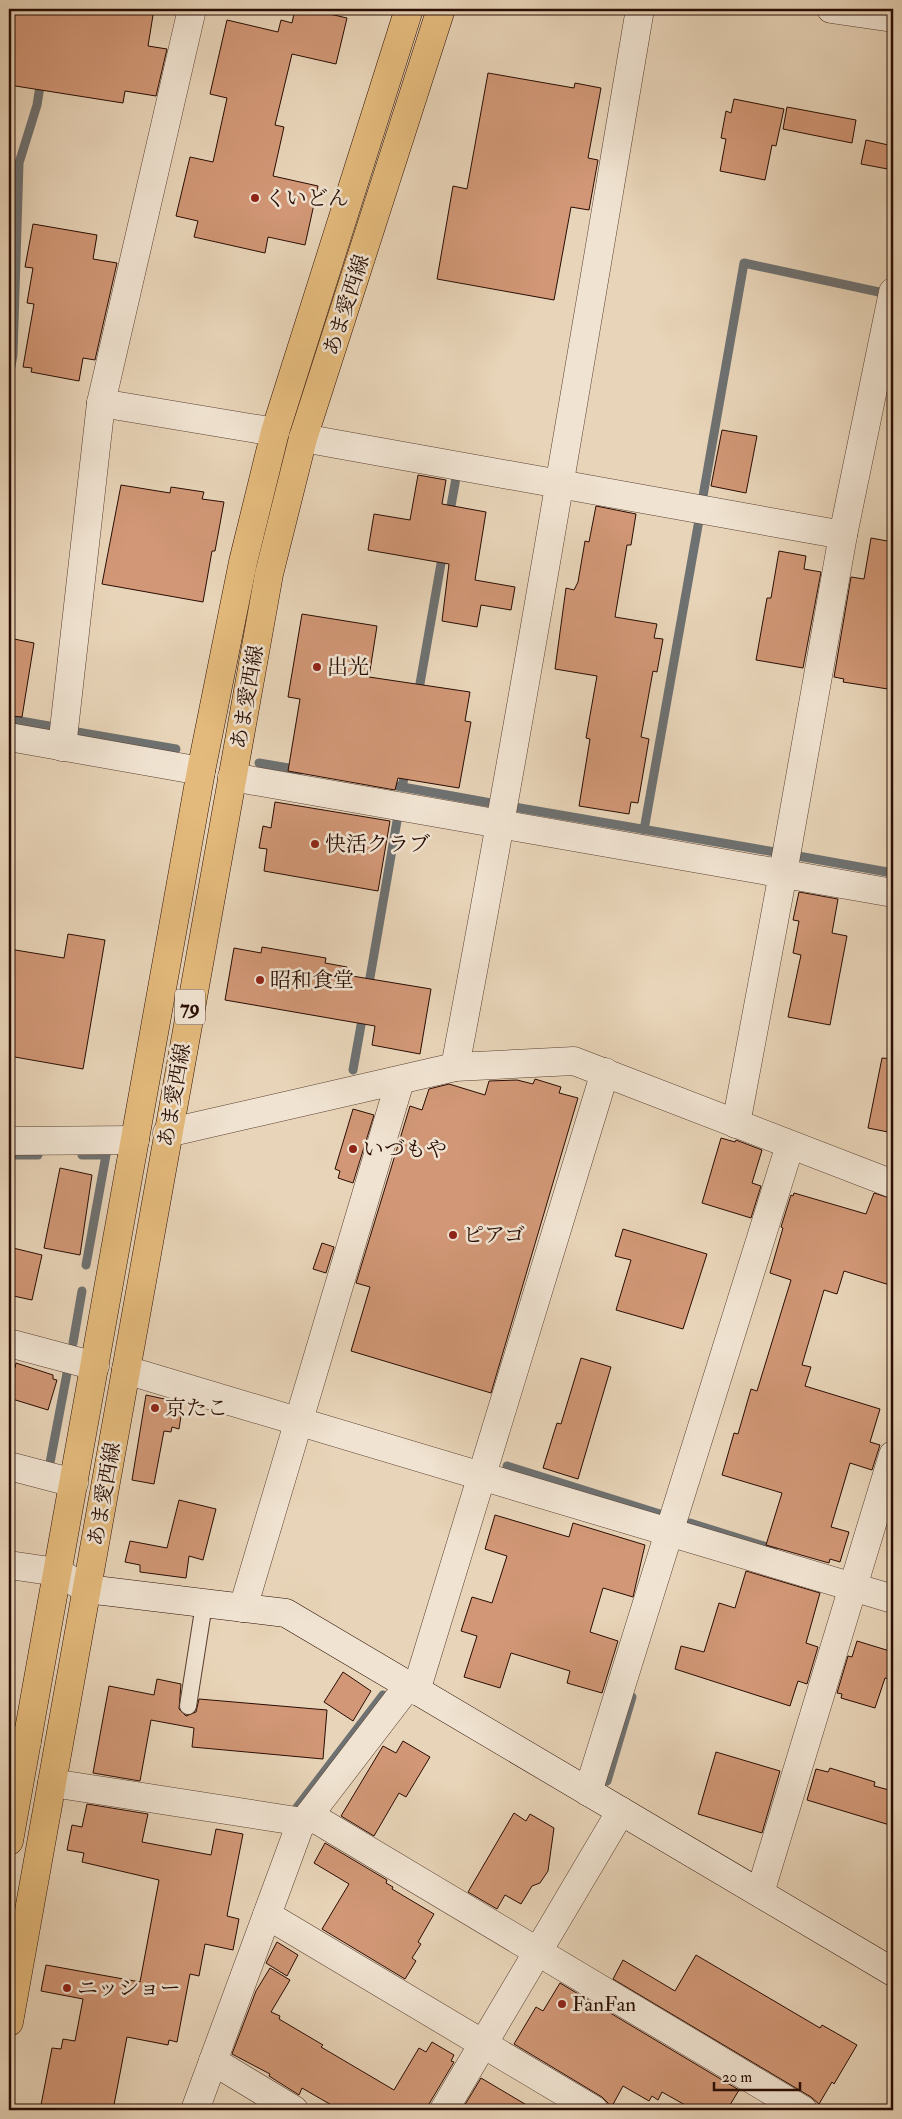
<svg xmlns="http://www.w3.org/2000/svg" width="902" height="2119" viewBox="0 0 902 2119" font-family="'IM FELL Double Pica','Noto Serif JP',serif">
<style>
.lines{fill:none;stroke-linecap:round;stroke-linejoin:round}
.stream{stroke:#6e7171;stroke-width:9}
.building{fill:#d19776;stroke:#290c03}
.lane-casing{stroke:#593e30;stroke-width:18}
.street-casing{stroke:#593e30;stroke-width:29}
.secondary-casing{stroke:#290c03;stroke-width:29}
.primary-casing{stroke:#290c03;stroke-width:29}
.lane{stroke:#f0e3d1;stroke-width:16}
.street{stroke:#f0e3d1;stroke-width:28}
.secondary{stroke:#f0e3d1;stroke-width:28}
.primary{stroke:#e4ba7c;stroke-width:28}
.poi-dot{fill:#8f2418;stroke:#f0e3d1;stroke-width:2}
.labels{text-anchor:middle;stroke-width:5;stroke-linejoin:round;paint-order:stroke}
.shield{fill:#f0e3d1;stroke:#654c41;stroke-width:1}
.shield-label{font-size:20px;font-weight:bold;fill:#290c03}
.poi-label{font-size:21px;fill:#290c03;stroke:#f0e3d1;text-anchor:start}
.street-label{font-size:21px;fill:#290c03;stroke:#f0e3d1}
</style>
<rect width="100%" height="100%" fill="#e8d4b8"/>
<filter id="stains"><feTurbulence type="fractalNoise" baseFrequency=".004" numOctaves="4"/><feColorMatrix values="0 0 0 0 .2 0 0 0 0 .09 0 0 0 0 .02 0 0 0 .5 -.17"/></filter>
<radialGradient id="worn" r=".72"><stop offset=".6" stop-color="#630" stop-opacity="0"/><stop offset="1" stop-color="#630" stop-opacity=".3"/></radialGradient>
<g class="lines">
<g class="stream">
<polyline points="9,377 13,355 19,163 37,105 41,80"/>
<polyline points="703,496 744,263 879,292"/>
<polyline points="449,517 456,478"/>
<polyline points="418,695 443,552"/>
<polyline points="9,719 49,726"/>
<polyline points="77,732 176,749"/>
<polyline points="259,763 301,770"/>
<polyline points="397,786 491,803"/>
<polyline points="402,787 406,769"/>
<polyline points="514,807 775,852"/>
<polyline points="644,830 699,520"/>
<polyline points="798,856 893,873"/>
<polyline points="368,989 397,821"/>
<polyline points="353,1070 363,1014"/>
<polyline points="9,1155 38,1155"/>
<polyline points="82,1155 106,1155 86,1265"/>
<polyline points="73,1343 82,1291"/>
<polyline points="507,1466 660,1514"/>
<polyline points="49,1468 68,1368"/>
<polyline points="690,1523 773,1549"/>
<polyline points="607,1781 632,1697"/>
<polyline points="295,1810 383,1695"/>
</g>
</g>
<g class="building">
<polygon points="9,9 154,9 148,46 167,49 156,96 125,91 123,103 9,85"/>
<polygon points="295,9 308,9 347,18 336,64 292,54 275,125 284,127 273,176 318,186 305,245 268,237 265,253 194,237 198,221 176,216 190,157 213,162 227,98 210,94 227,20 278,32 281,20 292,23"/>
<polygon points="488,73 574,88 575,83 601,88 588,158 598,160 589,210 571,207 554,300 437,279 453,186 467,189"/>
<polygon points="734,99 784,109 776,146 772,145 765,180 720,171 726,139 721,138 726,111 731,113"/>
<polygon points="787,107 856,120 852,143 783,129"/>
<polygon points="866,140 893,146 893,170 861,164"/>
<polygon points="33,224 97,235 93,259 117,263 95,360 83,358 79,381 31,372 32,368 23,367 34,304 27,303 33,268 25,267"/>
<polygon points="722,430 757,436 746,493 711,486"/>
<polygon points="418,475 446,480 442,504 486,512 475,580 515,587 511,610 481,605 477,627 442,621 449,564 368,550 374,514 410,520"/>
<polygon points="121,485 170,493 171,487 204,492 202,499 224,502 215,551 212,551 203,602 102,584"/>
<polygon points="596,506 636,514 631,545 627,545 615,617 657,624 654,638 663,639 657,672 653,671 641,737 649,739 638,803 631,802 629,814 579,806 590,739 586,738 597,676 555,669 566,588 574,590 578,582 585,541 589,542"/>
<polygon points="871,538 893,542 893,673 891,672 888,689 843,682 844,679 834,677 851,577 864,579"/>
<polygon points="779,551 806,556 804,569 821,572 803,668 756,660 767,598 771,598"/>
<polygon points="302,614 377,626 369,677 470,692 465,721 471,722 459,788 398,778 395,790 288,771 300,699 288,697"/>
<polygon points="9,638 34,643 22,717 9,716"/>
<polygon points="275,802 390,821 378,891 264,871 267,849 259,848 263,826 271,828"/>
<polygon points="799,892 838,899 832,933 847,936 830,1025 788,1017 801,955 793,953 799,921 793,920"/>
<polygon points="68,934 105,940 83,1069 9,1056 9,949 64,958"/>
<polygon points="262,947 326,958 325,963 347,967 346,975 431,989 420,1054 372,1045 375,1026 225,1000 234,948 261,953"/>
<polygon points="882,1058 893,1059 893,1133 868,1128"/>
<polygon points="535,1079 561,1087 559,1093 578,1098 491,1393 351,1351 370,1287 356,1283 410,1106 422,1110 429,1089 449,1084 485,1095 489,1081 517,1080 533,1084"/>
<polygon points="353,1109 374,1115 353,1183 338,1178 340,1171 335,1169"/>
<polygon points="721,1138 735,1142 736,1140 762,1150 752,1183 761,1186 751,1218 702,1203"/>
<polygon points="60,1168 92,1175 80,1255 44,1248"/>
<polygon points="794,1193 866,1214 874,1193 893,1199 893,1286 844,1271 837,1294 824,1290 802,1365 811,1367 805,1386 880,1409 870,1442 880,1445 872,1470 850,1463 831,1527 849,1532 840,1562 830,1559 829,1563 766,1545 782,1493 722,1475 734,1433 738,1434 751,1389 757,1391 791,1280 770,1273 783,1228 781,1227 791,1195 793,1196"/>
<polygon points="623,1229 707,1254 683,1329 616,1310 631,1260 615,1256"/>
<polygon points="322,1243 334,1247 326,1273 313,1269"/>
<polygon points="9,1247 42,1255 32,1300 9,1295"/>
<polygon points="581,1358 611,1367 578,1479 543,1468 557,1423 561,1424"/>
<polygon points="16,1363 53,1375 53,1379 57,1380 48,1410 9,1398 9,1366 15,1368"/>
<polygon points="146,1395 183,1403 179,1429 172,1427 171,1432 164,1431 154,1484 132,1480"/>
<polygon points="179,1500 216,1509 203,1560 189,1556 186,1578 140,1572 140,1565 125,1562 130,1541 167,1548"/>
<polygon points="495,1515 569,1537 573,1523 645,1545 633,1597 603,1588 590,1632 618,1641 602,1693 567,1683 570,1671 511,1653 500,1688 464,1677 477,1636 461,1631 472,1597 492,1603 507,1556 485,1549"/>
<polygon points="746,1571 820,1593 806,1643 818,1647 807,1684 798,1681 790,1706 675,1669 681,1646 704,1652 719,1603 735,1608"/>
<polygon points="857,1641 893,1652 893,1680 885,1678 875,1708 841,1698 842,1694 837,1693 848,1656 852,1657"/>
<polygon points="343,1672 371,1691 353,1721 324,1702"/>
<polygon points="157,1679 181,1684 179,1709 186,1716 196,1712 199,1699 327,1710 323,1759 192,1747 194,1728 151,1720 140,1781 93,1773 109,1686 154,1695"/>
<polygon points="403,1741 430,1757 406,1797 399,1793 374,1836 341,1816 383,1746 396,1753"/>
<polygon points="716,1752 780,1771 762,1833 698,1814"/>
<polygon points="830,1768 875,1782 874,1786 893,1791 893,1826 807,1800 816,1769 828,1772"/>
<polygon points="87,1804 148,1814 142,1842 211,1855 216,1829 243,1834 227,1916 239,1919 233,1950 205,1944 199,1976 190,1974 177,2042 169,2040 168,2045 127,2037 113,2110 40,2110 52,2048 61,2049 63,2039 75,2041 83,1999 41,1991 46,1965 140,1982 159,1880 82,1862 84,1853 67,1850 72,1825 82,1827"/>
<polygon points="514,1813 526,1821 530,1814 554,1828 548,1871 540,1883 532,1886 521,1904 505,1895 497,1909 468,1892"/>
<polygon points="325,1843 387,1880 386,1883 393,1887 392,1889 434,1914 418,1942 421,1944 412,1958 416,1961 405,1979 322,1929 349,1884 314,1863"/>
<polygon points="277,1942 298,1955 287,1976 266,1963"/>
<polygon points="696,1955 820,2028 822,2025 857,2045 834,2084 832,2082 819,2104 811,2097 613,1979 623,1960 675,1991"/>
<polygon points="270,1968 290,1980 271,2012 280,2016 279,2019 323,2045 321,2047 394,2090 419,2048 426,2052 432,2042 454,2055 451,2061 454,2062 426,2109 428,2110 340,2110 302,2088 299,2095 269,2076 270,2074 232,2054 256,1991"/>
<polygon points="560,1983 739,2090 727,2110 694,2110 662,2092 658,2100 652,2096 649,2101 623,2086 610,2110 608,2103 602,2097 514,2044 536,2007 543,2011"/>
<polygon points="481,2078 535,2110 467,2110 463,2108"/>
</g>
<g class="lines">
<g class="lane-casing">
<polyline id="lane" points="188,1706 204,1604"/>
</g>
<g class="street-casing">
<g id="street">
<polyline points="831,9 893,18"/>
<polyline points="101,403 275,432"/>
<polyline points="303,438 843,535"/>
<polyline points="9,737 201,771"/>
<polyline points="62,747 101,403 192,9"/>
<polyline points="232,777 893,893"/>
<path d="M 455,1067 C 522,715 580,362 640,9"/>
<polyline points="736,1124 783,873 843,535 893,292"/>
<polyline points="167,1133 455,1067 574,1061 893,1184"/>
<polyline points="9,1141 135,1140"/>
<polyline points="9,1343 95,1366"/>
<polyline points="126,1370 893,1599"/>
<polyline points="9,1466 74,1483"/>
<polyline points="9,1565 57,1572"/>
<polyline points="243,1608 400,1081"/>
<polyline points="416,1691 605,1072"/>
<polyline points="9,1740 27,1741"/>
<polyline points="52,1783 303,1822"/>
<polyline points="588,1792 790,1145"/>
<polyline points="309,1815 803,2110"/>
<polyline points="760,1893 893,1455"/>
<polyline points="267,1915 594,2110"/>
<polyline points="213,2061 294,2110"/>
<polyline points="195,2110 299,1828 408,1686"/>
<polyline points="444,2110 621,1811"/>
</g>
</g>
<g class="secondary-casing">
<polyline id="secondary" points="57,1572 87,1589 286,1613 893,1972"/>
</g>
<g class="primary-casing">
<g id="primary">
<polyline points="9,1841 201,771 243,562 275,432 409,9"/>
<polyline points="9,2022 269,574 303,438 441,9"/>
</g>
</g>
<use href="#lane" class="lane"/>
<use href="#street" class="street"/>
<use href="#secondary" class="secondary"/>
<use href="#primary" class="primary"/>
</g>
<g class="poi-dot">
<circle cx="255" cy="198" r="5"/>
<circle cx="317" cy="667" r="5"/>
<circle cx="315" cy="844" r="5"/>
<circle cx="260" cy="980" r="5"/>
<circle cx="353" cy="1149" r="5"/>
<circle cx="453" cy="1235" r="5"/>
<circle cx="155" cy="1408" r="5"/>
<circle cx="67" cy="1988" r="5"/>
<circle cx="562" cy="2004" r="5"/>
</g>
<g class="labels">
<rect class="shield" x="175" y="989.5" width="30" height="35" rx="4"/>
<g class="shield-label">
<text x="190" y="1014">79</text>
</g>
<g class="poi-label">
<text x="265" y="205">くいどん</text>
<text x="327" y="674">出光</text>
<text x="325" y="851">快活クラブ</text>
<text x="270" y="987">昭和食堂</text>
<text x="363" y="1156">いづもや</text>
<text x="463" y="1242">ピアゴ</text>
<text x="165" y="1415">京たこ</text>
<text x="77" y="1995">ニッショー</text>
<text x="572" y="2011">FanFan</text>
</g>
<g class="street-label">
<text transform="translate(346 305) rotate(-72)" y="7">あま愛西線</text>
<text transform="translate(247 697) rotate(-80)" y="7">あま愛西線</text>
<text transform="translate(174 1095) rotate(-80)" y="7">あま愛西線</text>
<text transform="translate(104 1494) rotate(-80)" y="7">あま愛西線</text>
</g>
</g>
<rect width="902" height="2119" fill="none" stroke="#e8d4b8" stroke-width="30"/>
<rect x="10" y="10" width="882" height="2099" fill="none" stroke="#290c03" stroke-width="2.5"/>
<rect x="15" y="15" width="872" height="2089" fill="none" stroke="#290c03"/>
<path d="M714 2082v8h86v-8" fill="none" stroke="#290c03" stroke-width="2.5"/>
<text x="722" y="2082" font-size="15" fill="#290c03" stroke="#f0e3d1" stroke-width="4" paint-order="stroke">20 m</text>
<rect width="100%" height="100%" filter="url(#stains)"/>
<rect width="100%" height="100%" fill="url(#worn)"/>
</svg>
